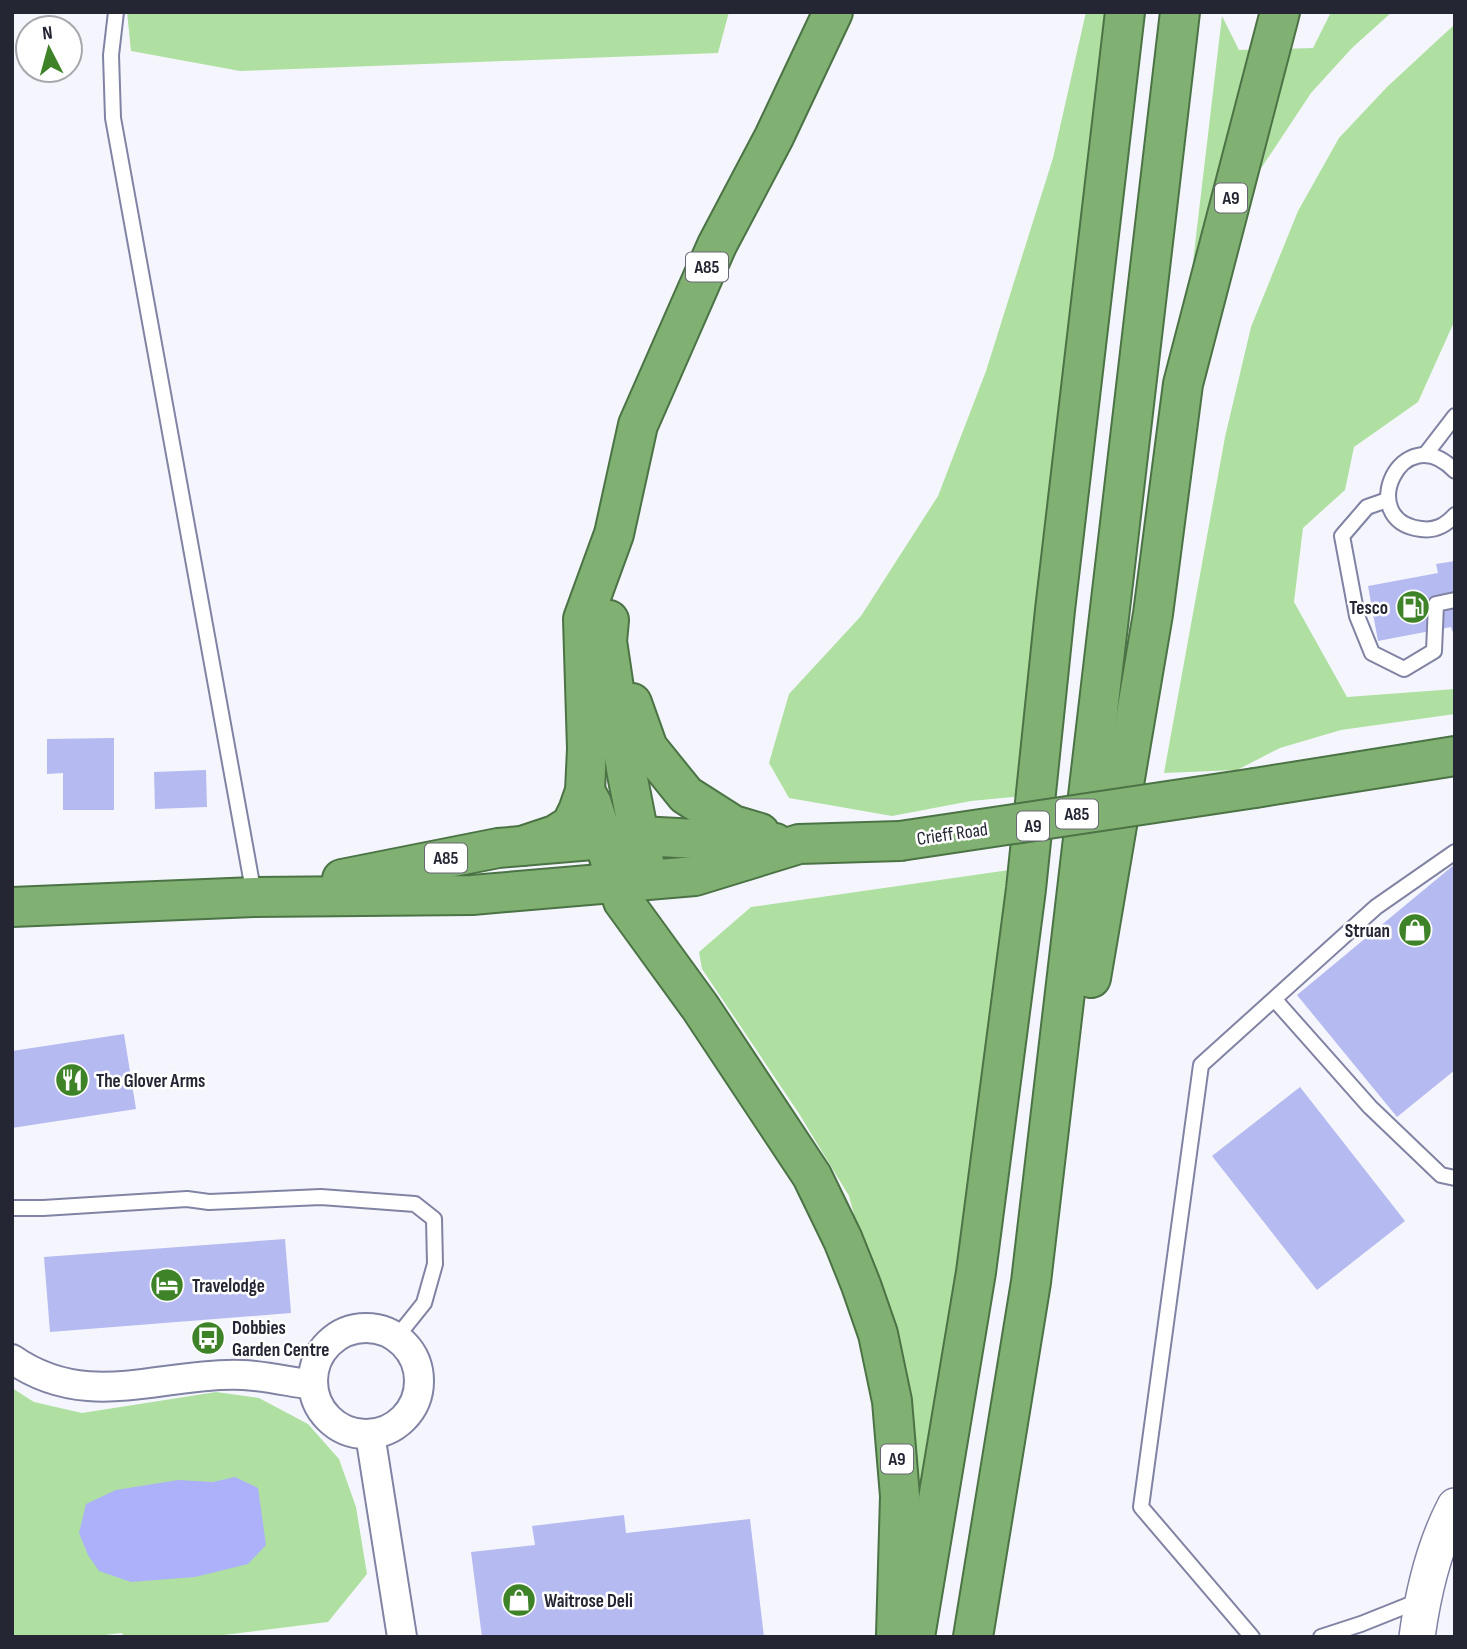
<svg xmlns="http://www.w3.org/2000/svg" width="1467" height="1649" viewBox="0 0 1467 1649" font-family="'Sofia Sans Condensed',sans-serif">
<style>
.green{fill:#afe0a2}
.water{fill:#acb1f9}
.building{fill:#b5baf0}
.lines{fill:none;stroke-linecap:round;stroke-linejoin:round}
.service-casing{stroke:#8083a3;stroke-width:18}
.minor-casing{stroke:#8083a3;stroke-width:32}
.tertiary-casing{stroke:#8083a3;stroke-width:38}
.trunk-casing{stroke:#4b7345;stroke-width:42}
.service{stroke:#fff;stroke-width:14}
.minor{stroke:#fff;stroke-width:28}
.tertiary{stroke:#fff;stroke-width:35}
.trunk{stroke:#80b072;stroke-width:38}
.trunk-bridge-casing{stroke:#4b7345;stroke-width:42;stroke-linecap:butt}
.trunk-bridge{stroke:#80b072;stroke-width:38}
.labels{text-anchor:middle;stroke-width:5;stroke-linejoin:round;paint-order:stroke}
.shield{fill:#fff;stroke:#666770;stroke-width:2}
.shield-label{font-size:18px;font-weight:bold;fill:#242633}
.poi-label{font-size:19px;font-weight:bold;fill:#242633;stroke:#fff;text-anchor:start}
.street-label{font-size:19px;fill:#242633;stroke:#fff}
</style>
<rect width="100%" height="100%" fill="#f5f6fd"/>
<g class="green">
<polygon points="127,12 729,12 718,53 240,71 131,51"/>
<polygon points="1086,12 1112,12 1024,796 971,801 892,816 789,798 769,763 789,694 861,616 938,496 986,371 1053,158"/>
<polygon points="1331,12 1392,12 1352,48 1311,93 1258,173 1226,248 1158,558 1222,16 1239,50 1313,48"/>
<polygon points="1455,24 1455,320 1418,402 1354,447 1345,490 1303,528 1294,602 1347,697 1455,689 1455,714 1341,730 1280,748 1237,770 1164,773 1225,437 1251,327 1298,211 1339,138 1387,87"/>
<polygon points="1024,868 923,1576 866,1260 849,1196 798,1112 702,969 699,952 751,907"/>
<polygon points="12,1388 34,1402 82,1413 216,1392 259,1398 308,1424 339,1459 356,1507 367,1574 328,1622 208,1637 127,1637 121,1633 90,1637 12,1637"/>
</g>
<polygon class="water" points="235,1477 258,1488 266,1545 248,1564 195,1577 131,1582 99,1571 88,1555 79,1533 86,1504 116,1490 178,1480 213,1482"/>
<g class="building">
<polygon points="1455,561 1455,638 1451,627 1378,641 1368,586 1438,573 1436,564"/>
<polygon points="114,738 114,810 63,810 63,773 47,774 47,739"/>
<polygon points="206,770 207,807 155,809 154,772"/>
<polygon points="1455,864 1455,1070 1397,1117 1297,995"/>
<polygon points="124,1034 136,1109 12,1128 12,1051"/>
<polygon points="1300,1087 1405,1221 1317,1290 1212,1156"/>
<polygon points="285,1239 291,1313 50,1332 44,1257"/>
<polygon points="624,1515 626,1533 750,1519 764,1637 482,1637 471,1552 535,1545 532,1526"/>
</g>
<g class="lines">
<g class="service-casing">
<g id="service">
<polyline points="116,12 111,55 113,118 254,895"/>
<polyline points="1425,455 1455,416"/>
<path d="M 1455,471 C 1402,416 1354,521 1421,529 C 1435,531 1445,526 1455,515"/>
<polyline points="1387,500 1367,507 1342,536 1357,616 1372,653 1404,669 1434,651 1436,604 1455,600"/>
<polyline points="1275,1000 1370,1107 1441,1175 1455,1178"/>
<polyline points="12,1208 43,1208 187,1199 209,1202 321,1197 415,1204 434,1219 435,1264 424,1303 396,1338"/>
<polyline points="1252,1637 1141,1507 1201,1065 1376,907 1455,852"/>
<polyline points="1321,1637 1361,1624 1421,1600"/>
</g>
</g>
<g class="minor-casing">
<g id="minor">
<circle cx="366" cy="1381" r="53"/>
<path d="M 12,1359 C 88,1412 160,1372 243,1375 C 266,1376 290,1382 313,1385"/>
<polyline points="370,1434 402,1637"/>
</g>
</g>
<g class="tertiary-casing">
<path id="tertiary" d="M 1417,1637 C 1423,1593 1434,1546 1455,1506"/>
</g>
<g class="trunk-casing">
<g id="trunk">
<polyline points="609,620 607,641 626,769 644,861"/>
<polyline points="632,703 648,748 686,795 733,825 760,833"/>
<polyline points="1255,788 1455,756"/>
<polyline points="585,791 592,804 623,901 700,1007 812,1176 843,1240 861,1285 878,1334 892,1401 900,1496 896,1635"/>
<polyline points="522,846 555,835 571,825 578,811 585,791 587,749 583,619 614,534 638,425 717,245 774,137 833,12"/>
<polyline points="342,879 498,848 640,836 775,843"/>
<polyline points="12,907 254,897 472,895 695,876 799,844 900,841"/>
<polyline points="1091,978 1153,614 1183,384 1280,12"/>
<polyline points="915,1637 976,1272 1026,889 1055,610 1125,12"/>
<polyline points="973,1637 1031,1282 1180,12"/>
</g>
</g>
<use href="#service" class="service"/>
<use href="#minor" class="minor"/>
<use href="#tertiary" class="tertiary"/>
<use href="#trunk" class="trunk"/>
<g class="trunk-bridge-casing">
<polyline id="trunk-bridge" points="900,841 1255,788"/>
</g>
<use href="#trunk-bridge" class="trunk-bridge"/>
</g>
<defs>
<g id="fuel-disc" transform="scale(1.75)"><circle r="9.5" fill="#3e8327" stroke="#fff"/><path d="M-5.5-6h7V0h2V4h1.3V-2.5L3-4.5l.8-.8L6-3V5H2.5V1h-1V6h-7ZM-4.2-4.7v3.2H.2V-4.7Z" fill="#fff"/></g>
<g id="shop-disc" transform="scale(1.75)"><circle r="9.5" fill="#3e8327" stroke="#fff"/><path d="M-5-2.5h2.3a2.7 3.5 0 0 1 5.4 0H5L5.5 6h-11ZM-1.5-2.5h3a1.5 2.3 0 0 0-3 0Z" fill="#fff"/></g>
<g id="restaurant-disc" transform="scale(1.75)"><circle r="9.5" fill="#3e8327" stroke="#fff"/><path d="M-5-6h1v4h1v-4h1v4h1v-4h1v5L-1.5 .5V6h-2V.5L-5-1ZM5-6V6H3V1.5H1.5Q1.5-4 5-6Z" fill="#fff"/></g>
<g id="hotel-disc" transform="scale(1.75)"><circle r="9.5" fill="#3e8327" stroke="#fff"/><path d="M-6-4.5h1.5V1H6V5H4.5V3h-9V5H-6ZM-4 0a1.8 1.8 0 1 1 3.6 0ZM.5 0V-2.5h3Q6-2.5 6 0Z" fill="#fff"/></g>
<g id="bus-disc" transform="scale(1.75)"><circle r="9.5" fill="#3e8327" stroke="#fff"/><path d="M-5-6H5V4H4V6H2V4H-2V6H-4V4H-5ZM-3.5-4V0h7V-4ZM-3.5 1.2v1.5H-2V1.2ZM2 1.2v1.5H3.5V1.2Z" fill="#fff"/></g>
</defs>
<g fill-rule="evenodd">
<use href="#fuel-disc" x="1413" y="607"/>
<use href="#shop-disc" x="1415" y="930"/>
<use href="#restaurant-disc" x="72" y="1080"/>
<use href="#hotel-disc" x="167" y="1285"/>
<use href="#bus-disc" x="208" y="1338"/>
<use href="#shop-disc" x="519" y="1600"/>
</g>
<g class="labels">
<g class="shield">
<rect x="1215" y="183.5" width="32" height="29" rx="5"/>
<rect x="686" y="252.5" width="42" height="29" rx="5"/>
<rect x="1056" y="799.5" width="42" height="29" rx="5"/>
<rect x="1017" y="811.5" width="32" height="29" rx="5"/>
<rect x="425" y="843.5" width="42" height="29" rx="5"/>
<rect x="881" y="1444.5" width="32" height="29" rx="5"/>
</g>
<g class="shield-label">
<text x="1231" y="204">A9</text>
<text x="707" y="273">A85</text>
<text x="1077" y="820">A85</text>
<text x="1033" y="832">A9</text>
<text x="446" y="864">A85</text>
<text x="897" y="1465">A9</text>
</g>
<g class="poi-label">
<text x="1388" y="614" text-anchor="end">Tesco</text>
<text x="1390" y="937" text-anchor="end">Struan</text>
<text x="96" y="1087">The Glover Arms</text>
<text x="192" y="1292">Travelodge</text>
<text x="232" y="1334">Dobbies<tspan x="232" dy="22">Garden Centre</tspan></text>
<text x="544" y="1607">Waitrose Deli</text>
</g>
<g class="street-label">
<text transform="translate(952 833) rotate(-8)" y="7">Crieff Road</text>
</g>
</g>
<rect width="1467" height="1649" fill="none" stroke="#242633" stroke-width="28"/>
<g transform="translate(49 49) rotate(354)"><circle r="33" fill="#ffffff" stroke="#a7a8ad" stroke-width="2"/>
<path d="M0-5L12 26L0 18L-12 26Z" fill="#3e8327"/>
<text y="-10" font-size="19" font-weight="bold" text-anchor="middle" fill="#242633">N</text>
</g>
</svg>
